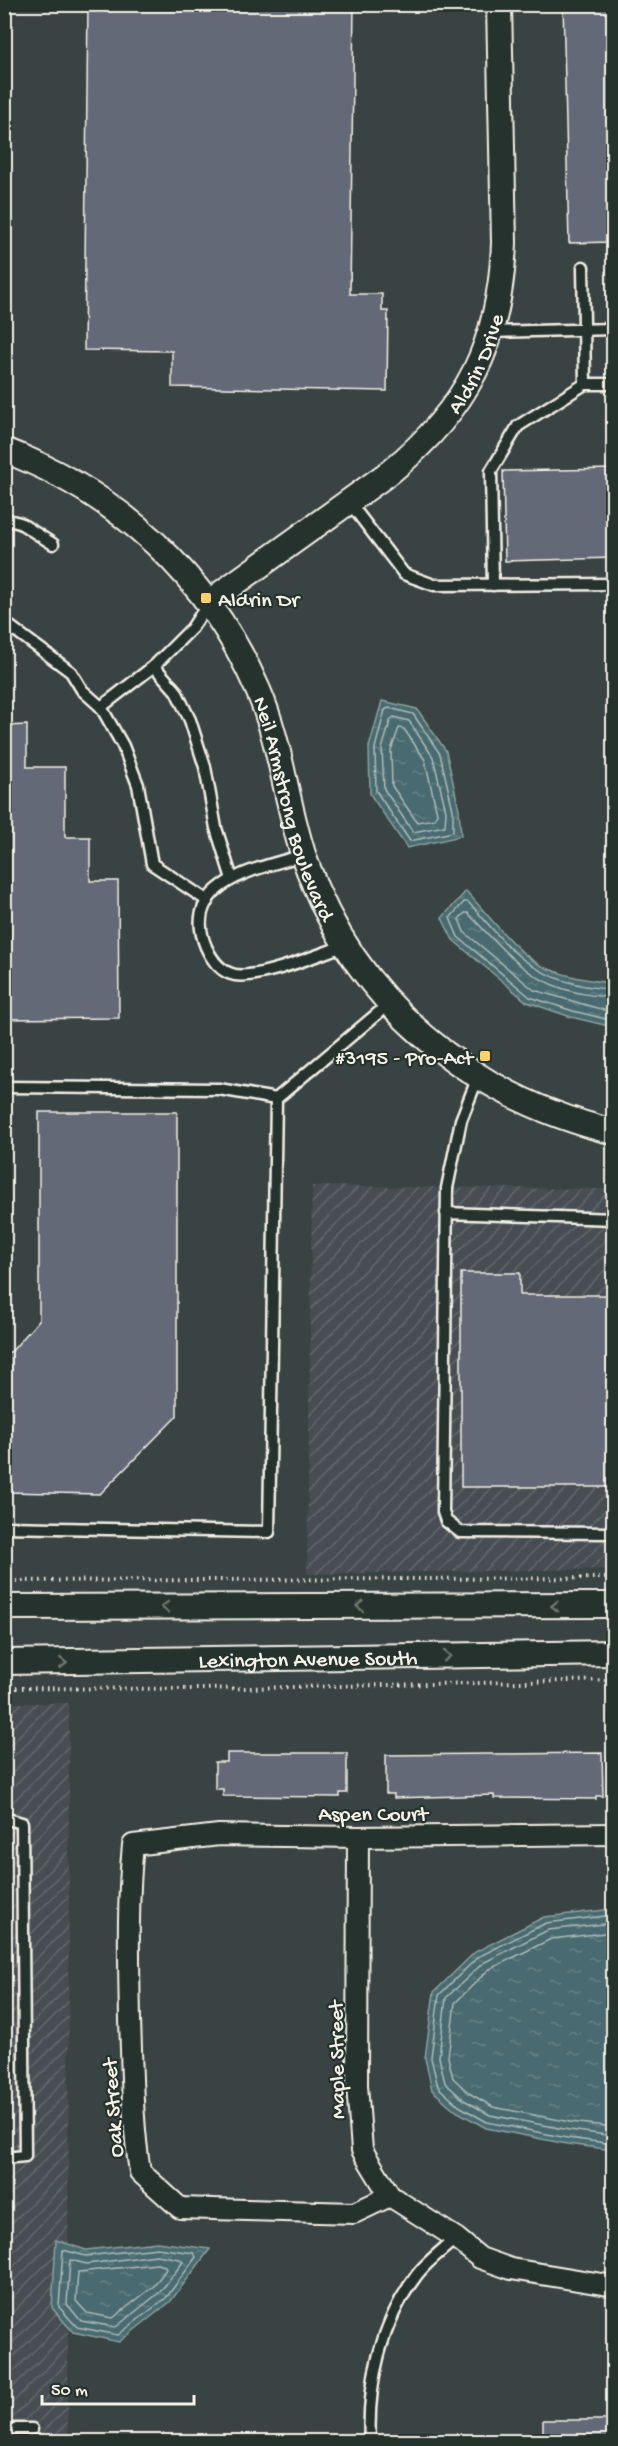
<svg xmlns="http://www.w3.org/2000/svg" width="618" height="2446" viewBox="0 0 618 2446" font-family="'Gochi Hand',sans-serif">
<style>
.industrial{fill:url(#industrial-furrows)}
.water{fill:url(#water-ripples);stroke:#8da19f;stroke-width:1.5}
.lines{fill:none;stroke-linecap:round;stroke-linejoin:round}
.shore{stroke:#afbbb8;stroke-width:1.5}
.building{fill:#646976;stroke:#f4f1e8;stroke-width:1.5}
.service-casing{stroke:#f4f1e8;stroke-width:15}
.minor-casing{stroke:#f4f1e8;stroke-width:24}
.tertiary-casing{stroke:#f4f1e8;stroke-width:28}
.path{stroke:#f4f1e8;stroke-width:4;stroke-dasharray:1.5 4.5;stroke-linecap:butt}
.service{stroke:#26332d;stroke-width:10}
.minor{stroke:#26332d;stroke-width:20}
.tertiary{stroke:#26332d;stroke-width:24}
.oneway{stroke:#6e766e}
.poi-dot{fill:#ffd166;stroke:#26332d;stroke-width:2}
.labels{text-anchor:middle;stroke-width:4.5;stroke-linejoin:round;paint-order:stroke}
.street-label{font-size:22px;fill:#f4f1e8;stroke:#26332d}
.poi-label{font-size:22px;fill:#f4f1e8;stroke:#26332d;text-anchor:start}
</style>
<defs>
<pattern id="industrial-furrows" width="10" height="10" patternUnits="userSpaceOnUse" patternTransform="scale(1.5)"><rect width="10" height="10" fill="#464e52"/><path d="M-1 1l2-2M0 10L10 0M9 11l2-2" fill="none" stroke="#61686b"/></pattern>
<pattern id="water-ripples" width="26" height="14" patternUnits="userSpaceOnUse" patternTransform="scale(1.5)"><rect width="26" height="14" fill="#486b6f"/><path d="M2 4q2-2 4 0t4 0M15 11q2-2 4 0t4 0" fill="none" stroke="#638184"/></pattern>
</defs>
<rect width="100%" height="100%" fill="#394343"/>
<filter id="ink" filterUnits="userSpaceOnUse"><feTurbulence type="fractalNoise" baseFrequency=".0167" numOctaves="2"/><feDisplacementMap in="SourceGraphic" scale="12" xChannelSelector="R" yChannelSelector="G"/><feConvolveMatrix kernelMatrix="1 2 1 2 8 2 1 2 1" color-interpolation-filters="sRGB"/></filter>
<g filter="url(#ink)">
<g class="industrial">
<polygon points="312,1186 613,1189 613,1569 307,1574"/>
<polygon points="5,1703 69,1703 68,2441 5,2442"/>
</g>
<g class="water">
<polygon points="382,701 417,709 446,751 459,809 461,836 407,848 370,794 369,747"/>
<path d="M 466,891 C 487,913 518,956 546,968 C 568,977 590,981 613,983 L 613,1027 L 571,1017 L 527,1002 L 453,940 L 442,918 Z"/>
<polygon points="613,1909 613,2150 567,2144 486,2128 456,2111 432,2090 425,2058 434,1992 475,1952 544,1917"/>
<polygon points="56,2240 86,2250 157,2242 210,2249 170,2302 119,2342 73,2332 52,2308"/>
</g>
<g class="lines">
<g class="shore">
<polygon points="389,708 413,714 440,754 453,810 453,832 410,841 376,791 375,748 385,710"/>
<polygon points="394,717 409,721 433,757 446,811 445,826 413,832 384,789 382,749 391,719"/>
<polygon points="399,728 404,729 425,760 437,813 435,819 417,822 392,786 391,750"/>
<path d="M 614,989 C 576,988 539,976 512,950 C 496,935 483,917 468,902 L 464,902 L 450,918 L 458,937 L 530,997 L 573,1011 L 614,1021"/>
<path d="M 614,997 C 540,995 515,963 468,913 L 465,913 L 459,919 L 464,932 L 534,990 L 614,1013"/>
<polyline points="614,1915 546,1923 478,1957 439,1995 431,2058 438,2087 459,2106 487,2122 567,2138 614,2144"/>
<polyline points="614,1923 548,1930 483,1963 446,1998 439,2057 445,2083 464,2100 490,2115 569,2130 614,2136"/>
<polyline points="614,1932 551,1939 488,1970 455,2003 448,2057 453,2078 469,2093 493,2107 570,2122 614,2127"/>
<polygon points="157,2248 194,2253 196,2257 166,2298 118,2335 77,2327 59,2307 63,2250 86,2256"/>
<polygon points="157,2255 180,2259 183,2262 160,2292 116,2327 81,2321 67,2304 70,2260 87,2264"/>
<polygon points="157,2264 165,2266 166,2269 154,2286 113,2318 87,2313 76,2301 78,2272"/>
</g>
</g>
<g class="building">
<polygon points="88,4 354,4 350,294 382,294 382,311 388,311 387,391 172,387 172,351 84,350"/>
<polygon points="563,4 614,4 614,242 569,243"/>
<polygon points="614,469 614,558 505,561 503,471"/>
<polygon points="27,725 27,767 65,767 65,837 90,837 90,881 118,881 119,1018 4,1019 4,726"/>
<polygon points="39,1112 177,1112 177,1416 100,1494 4,1492 4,1352 11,1352 39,1320"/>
<polygon points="461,1273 520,1273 520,1295 614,1295 614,1487 461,1487"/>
<polygon points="227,1753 347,1753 347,1793 340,1793 340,1797 223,1796 223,1789 215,1789 215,1762 227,1762"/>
<polygon points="602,1753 603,1796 596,1796 596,1799 494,1798 494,1795 394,1798 394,1794 386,1794 386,1755"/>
<rect x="543" y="2420" width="71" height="22"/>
</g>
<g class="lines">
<g class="service-casing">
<g id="service">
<polyline points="583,267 585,384 614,384"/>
<polyline points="491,332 614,329"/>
<polyline points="349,502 404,574 434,585 614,584"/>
<polyline points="4,519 20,523 53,544"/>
<polyline points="493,585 491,471 518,426 585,384"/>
<polyline points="209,602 192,628 154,666 176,691 190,720 205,767 216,828 232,879"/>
<polyline points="4,622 71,672 82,690 101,707 154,666"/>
<polyline points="101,707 123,746 138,785 152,864 208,901"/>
<path d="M 304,855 C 260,868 179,882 206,947 C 212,960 220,972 235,975 C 261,979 319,954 346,945"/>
<polyline points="478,1077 461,1120 447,1188 443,1512 446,1521 460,1532 614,1533"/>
<polyline points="4,1087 219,1089 276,1099"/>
<polyline points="446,1213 614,1219"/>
<polyline points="4,1527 269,1532 276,1099 390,1003"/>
<polyline points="4,1818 22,1823 25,2156 4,2158"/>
<polyline points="4,2429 32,2429"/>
<path d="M 370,2442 C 367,2384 381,2323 416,2276 C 426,2262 443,2250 456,2238"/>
</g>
</g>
<g class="minor-casing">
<g id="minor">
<polyline points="358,1837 357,2085 362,2150 390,2196 456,2238 480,2258 511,2269 614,2286"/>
<path d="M 390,2196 L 354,2213 L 180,2208 L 140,2172 C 132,2122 132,2071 130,2020 C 129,1962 127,1903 133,1845 L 219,1835 L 358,1837 L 614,1834"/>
</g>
</g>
<g class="tertiary-casing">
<g id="tertiary">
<path id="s1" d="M 4,450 C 120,494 209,577 258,690 C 282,745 286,806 306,863 C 356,1003 470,1097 614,1132"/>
<path id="s2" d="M 209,602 L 390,472 C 468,408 500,344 504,243 L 499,4"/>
<polyline points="4,1607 614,1605"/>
<path id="s3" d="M 4,1662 L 614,1653"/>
</g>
</g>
<g class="path">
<polyline points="4,1581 614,1578"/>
<polyline points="4,1688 200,1689 614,1680"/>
</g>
<use href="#service" class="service"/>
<use href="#minor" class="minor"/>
<use href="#tertiary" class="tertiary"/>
</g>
<defs><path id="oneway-chevron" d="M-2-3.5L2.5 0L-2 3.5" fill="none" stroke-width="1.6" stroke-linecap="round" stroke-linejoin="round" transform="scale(1.5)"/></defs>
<g class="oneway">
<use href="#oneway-chevron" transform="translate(360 1606) rotate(180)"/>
<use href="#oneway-chevron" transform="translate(555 1606) rotate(180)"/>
<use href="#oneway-chevron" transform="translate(165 1607) rotate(180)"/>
<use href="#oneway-chevron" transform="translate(447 1656) rotate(-1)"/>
<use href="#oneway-chevron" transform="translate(63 1663)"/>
</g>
</g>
<g class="poi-dot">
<rect x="200" y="592" width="12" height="12" rx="3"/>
<rect x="479" y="1050" width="12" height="12" rx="3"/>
</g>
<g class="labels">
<g class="street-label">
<text dy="8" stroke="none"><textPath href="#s2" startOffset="363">Aldrin Drive</textPath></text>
<text dy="8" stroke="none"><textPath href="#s1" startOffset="483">Neil Armstrong Boulevard</textPath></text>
<text dy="8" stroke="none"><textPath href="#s3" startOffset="304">Lexington Avenue South</textPath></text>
<text x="373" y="1820">Aspen Court</text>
<text transform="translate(335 2060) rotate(-91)" y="8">Maple Street</text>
<text transform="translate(111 2108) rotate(-94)" y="8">Oak Street</text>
</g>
<g class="poi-label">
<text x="218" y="606">Aldrin Dr</text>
<text x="473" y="1064" text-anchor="end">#3195 - Pro-Act</text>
</g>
</g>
<rect width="618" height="2446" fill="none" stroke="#26332d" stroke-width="24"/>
<rect x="12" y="12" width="594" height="2422" fill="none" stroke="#f4f1e8" stroke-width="2" filter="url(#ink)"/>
<path d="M42 2395v9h152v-9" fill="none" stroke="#f4f1e8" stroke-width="3"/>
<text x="51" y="2395" font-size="18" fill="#f4f1e8" stroke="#26332d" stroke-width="4.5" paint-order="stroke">50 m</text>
</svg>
